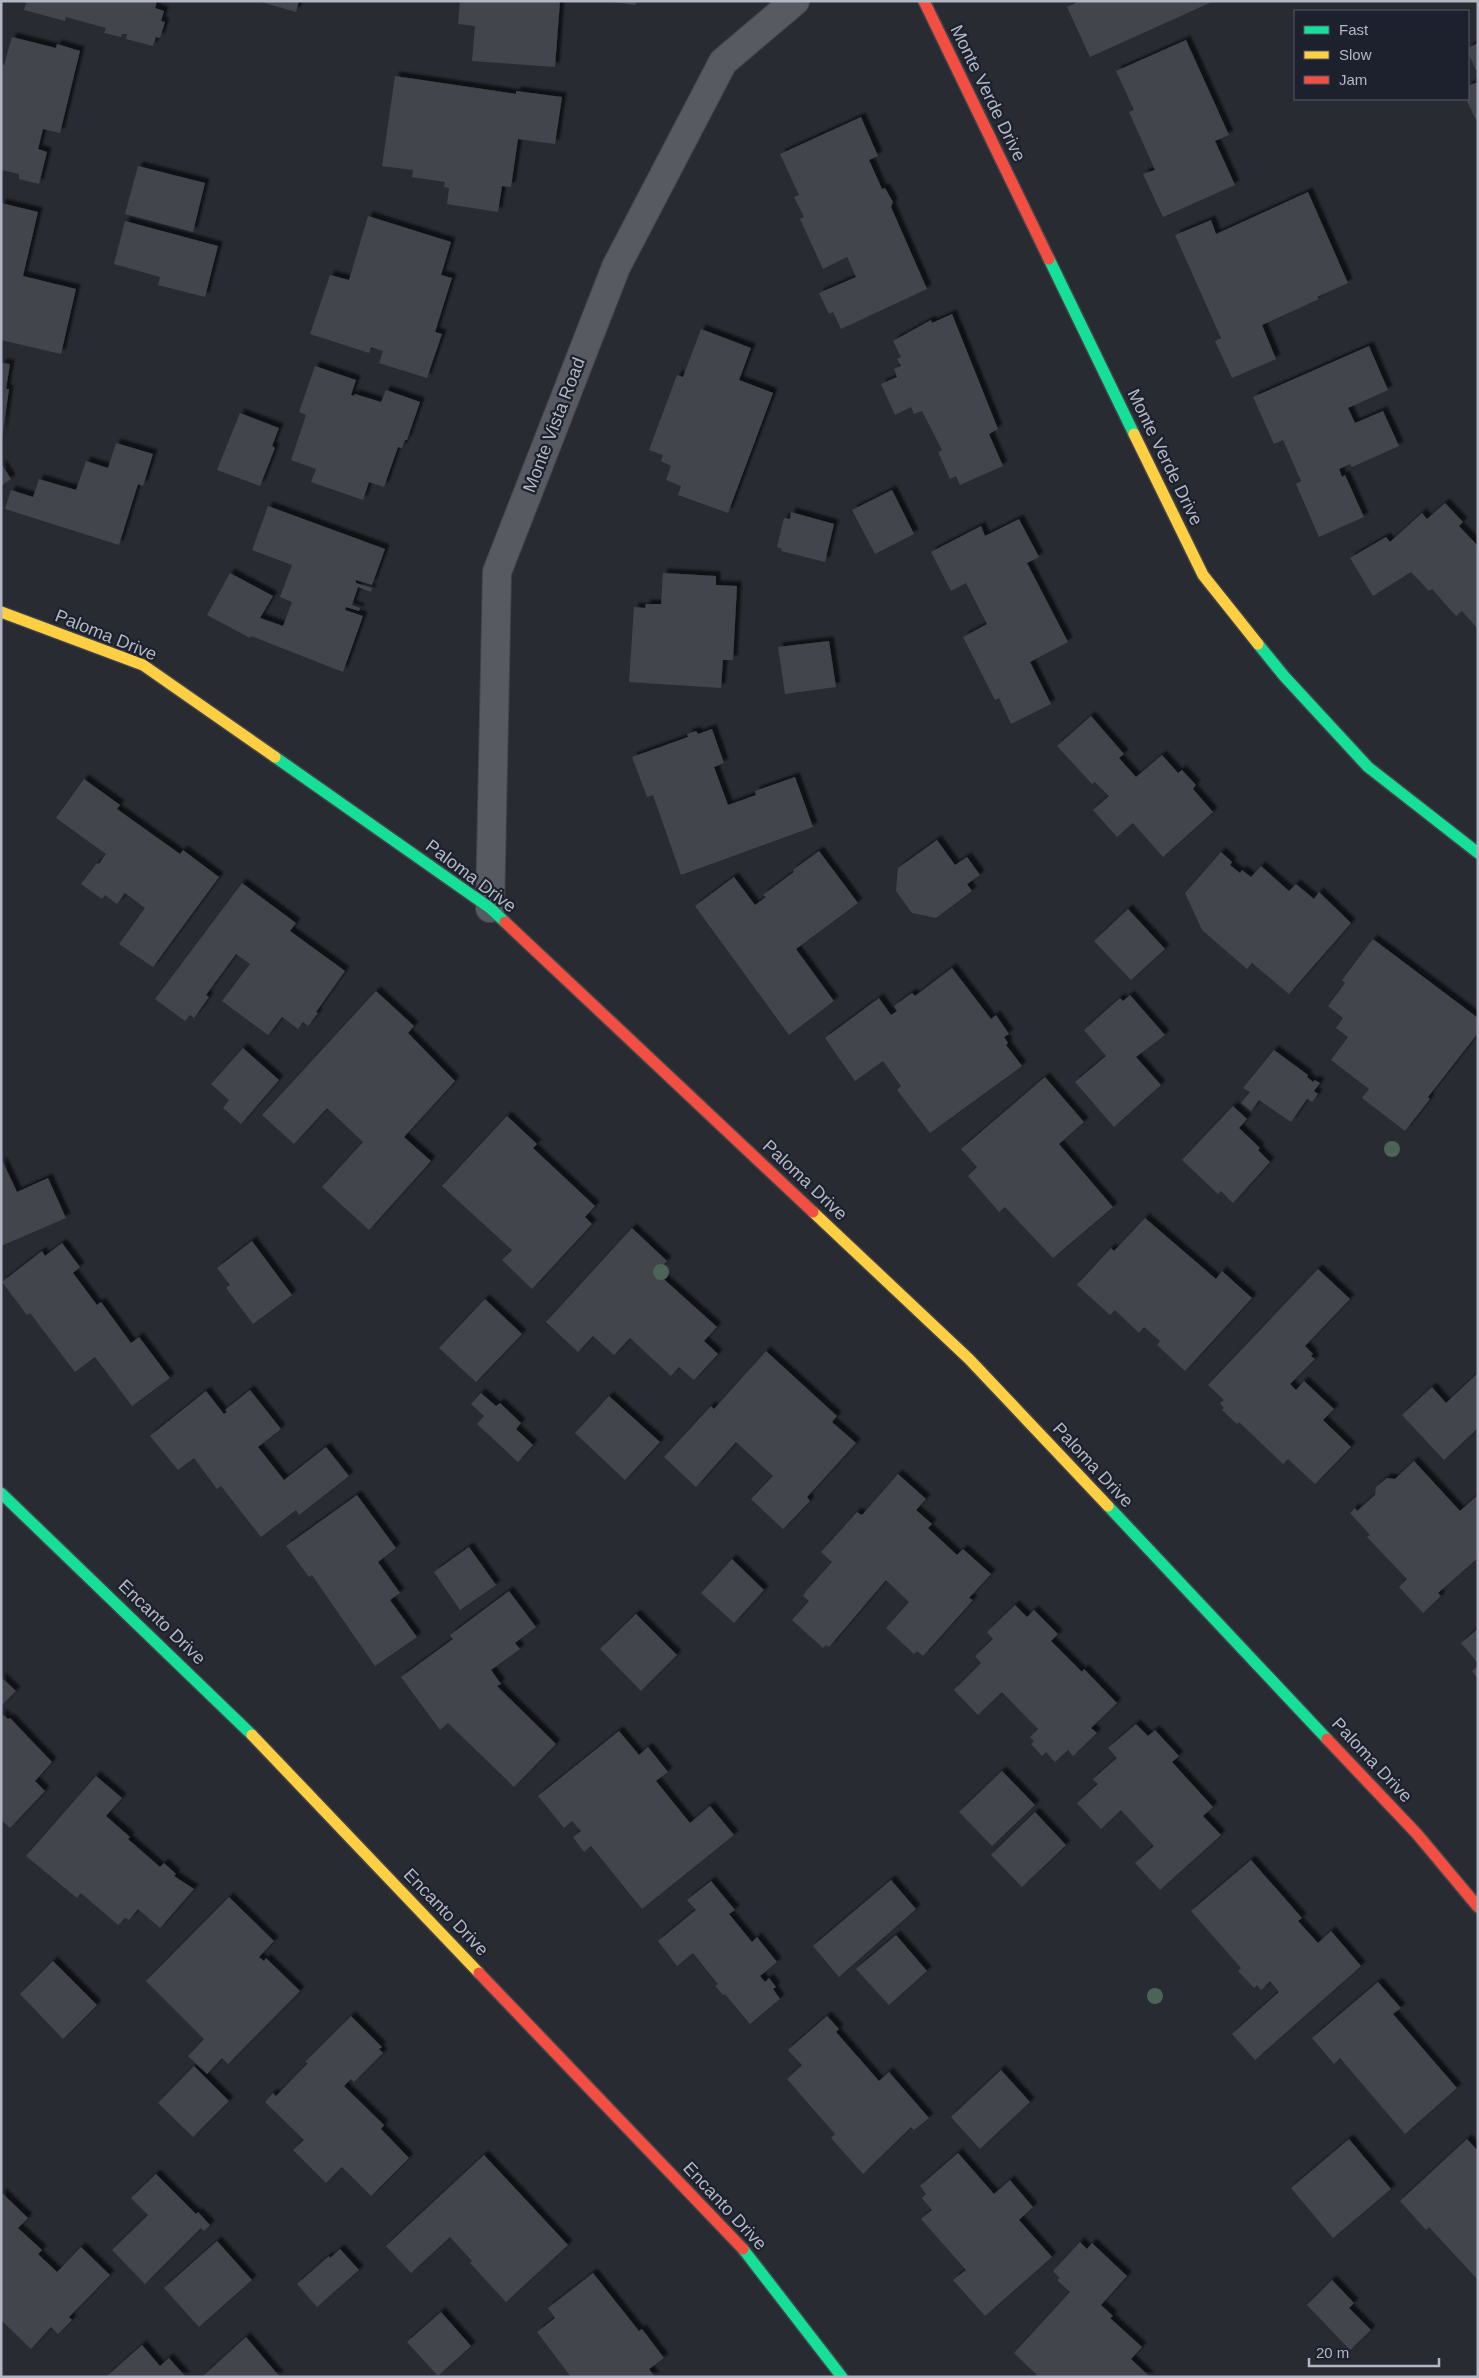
<svg xmlns="http://www.w3.org/2000/svg" width="1479" height="2378" viewBox="0 0 1479 2378" font-family="Helvetica,sans-serif">
<style>
.building{fill:#42454b;filter:url(#shadow)}
.lines{fill:none;stroke-linecap:round;stroke-linejoin:round}
.street-casing{stroke:#44464b;stroke-width:30}
.fast-casing{stroke:#44464b;stroke-width:14}
.slow-casing{stroke:#44464b;stroke-width:14}
.jam-casing{stroke:#44464b;stroke-width:14}
.street{stroke:#575a61;stroke-width:28}
.fast{stroke:#16e098;stroke-width:11}
.slow{stroke:#ffcf43;stroke-width:11}
.jam{stroke:#f24e42;stroke-width:11}
.tree{fill:#4c6458}
.labels{text-anchor:middle;stroke-width:4.5;stroke-linejoin:round;paint-order:stroke}
.street-label{font-size:18px;fill:#b1b7c4;stroke:#1c212d}
</style>
<defs>
<filter id="shadow"><feDropShadow dx="4.5" dy="-4.5" stdDeviation="1" flood-color="#0009"/></filter>
</defs>
<rect width="100%" height="100%" fill="#282b32"/>
<g class="building">
<polygon points="20,1 157,1 155,8 164,11 161,21 165,22 160,38 156,37 153,46 126,39 127,34 122,34 121,37 104,33 106,28 66,17 65,21 24,10 26,3"/>
<polygon points="258,1 299,1 296,12"/>
<polygon points="460,1 560,1 555,67 472,61 475,26 458,24"/>
<polygon points="604,1 636,1 636,5"/>
<polygon points="1079,1 1214,1 1090,57 1067,7"/>
<polygon points="12,37 56,48 57,44 80,51 60,133 43,129 38,149 47,152 39,184 19,179 19,174 1,170 1,64 4,65"/>
<polygon points="1186,40 1229,135 1215,141 1235,185 1163,217 1143,174 1155,170 1129,112 1134,110 1116,71"/>
<polygon points="1478,43 1478,74 1468,53 1468,48"/>
<polygon points="395,76 516,94 516,91 562,97 555,144 518,139 511,187 502,186 498,212 447,204 449,188 444,187 445,182 412,177 413,170 382,166"/>
<polygon points="1478,82 1478,124 1466,99 1468,99 1468,86"/>
<polygon points="861,117 878,156 869,160 882,189 885,188 893,202 891,207 927,289 841,329 833,312 829,314 819,293 856,277 847,257 823,269 800,219 804,217 794,197 799,195 780,154"/>
<polygon points="138,166 205,183 193,232 125,214"/>
<polygon points="1308,192 1348,283 1317,297 1319,299 1262,325 1276,359 1232,378 1215,341 1221,338 1175,235 1211,220 1216,234"/>
<polygon points="1,203 38,212 23,276 76,289 61,354 1,340"/>
<polygon points="368,216 451,242 441,275 452,278 435,332 442,334 427,378 379,363 383,351 371,347 369,353 310,334 330,275 349,280"/>
<polygon points="125,221 218,246 205,297 158,285 160,277 114,264"/>
<polygon points="952,314 998,429 989,434 1003,466 960,485 956,476 950,479 938,452 942,450 922,411 914,414 911,407 895,415 881,384 897,377 894,369 901,366 897,359 901,357 893,341 931,320 932,323"/>
<polygon points="701,329 751,348 739,380 773,393 728,513 678,495 681,486 666,480 671,466 661,461 663,455 649,450 677,375 683,377"/>
<polygon points="1369,346 1388,390 1348,408 1355,423 1383,411 1399,446 1352,467 1350,464 1339,469 1342,477 1345,475 1364,517 1319,537 1296,484 1301,481 1283,440 1274,444 1253,397"/>
<polygon points="1,363 10,364 6,389 9,389 2,438"/>
<polygon points="315,366 356,380 351,395 354,396 355,394 381,402 386,390 420,402 407,440 405,440 402,448 398,447 384,487 369,482 363,500 311,482 316,469 291,460 306,415 299,412"/>
<polygon points="240,413 279,428 272,446 275,448 260,486 217,470"/>
<polygon points="116,443 153,454 143,486 138,484 119,545 5,509 11,490 33,497 39,479 76,490 86,461 108,468"/>
<polygon points="1,463 11,479 1,486"/>
<polygon points="892,490 914,534 875,554 852,510"/>
<polygon points="1445,503 1463,522 1459,526 1478,546 1478,629 1462,611 1456,616 1432,589 1429,591 1411,572 1373,596 1350,558 1386,537 1390,542 1422,513 1427,519"/>
<polygon points="268,506 385,549 372,585 356,580 356,583 372,588 371,592 358,587 352,605 360,608 359,611 346,607 345,610 363,616 343,672 251,636 250,638 207,615 230,573 273,596 260,618 283,626 292,602 280,597 292,565 252,550"/>
<polygon points="791,512 834,524 825,562 781,551 782,549 777,547 784,518 790,519"/>
<polygon points="1019,519 1039,557 1027,563 1068,642 1030,662 1051,704 1011,724 999,698 995,700 963,637 987,624 966,583 951,591 931,552 981,526 985,536"/>
<polygon points="663,573 716,576 716,585 737,586 733,660 723,660 721,688 629,682 634,607 645,608 646,604 661,604"/>
<polygon points="829,641 836,687 785,694 778,647"/>
<polygon points="1091,716 1124,754 1119,758 1136,777 1162,755 1178,773 1182,770 1196,785 1193,789 1213,812 1163,857 1133,823 1117,837 1093,810 1109,796 1095,782 1092,784 1057,746"/>
<polygon points="712,729 724,763 714,767 728,805 756,795 755,791 795,777 813,827 681,875 653,795 647,797 632,757 688,737 687,734 696,731 698,734"/>
<polygon points="84,779 120,805 117,809 180,854 183,850 219,877 153,967 119,944 145,908 125,893 117,904 105,895 102,899 81,884 97,863 99,864 106,854 56,818"/>
<polygon points="937,840 955,865 967,857 980,875 967,884 972,891 936,918 912,913 896,891 898,868"/>
<polygon points="819,851 858,903 796,949 834,1001 789,1035 695,906 734,877 755,905 766,897 763,895 794,872 793,870"/>
<polygon points="1221,852 1232,862 1230,865 1240,873 1242,870 1251,877 1261,866 1289,891 1296,884 1314,899 1319,892 1351,923 1289,994 1252,963 1247,969 1202,930 1185,893"/>
<polygon points="242,883 296,923 290,931 345,971 316,1012 318,1013 308,1026 303,1022 298,1029 282,1017 268,1035 222,1001 250,964 236,954 206,995 209,997 194,1018 190,1015 185,1021 155,999"/>
<polygon points="1128,909 1165,949 1131,980 1094,941"/>
<polygon points="1373,939 1478,1018 1478,1033 1428,1097 1430,1099 1405,1131 1362,1098 1369,1089 1331,1060 1348,1037 1336,1028 1343,1018 1328,1006 1345,983 1342,980"/>
<polygon points="952,968 991,1019 996,1015 1009,1034 1004,1037 1008,1043 1006,1045 1022,1066 930,1133 897,1090 901,1086 883,1061 855,1081 825,1038 879,998 891,1015 897,1011 894,1006 912,993 915,996"/>
<polygon points="376,991 414,1026 408,1033 455,1081 404,1137 431,1161 369,1230 322,1187 363,1142 327,1108 294,1144 262,1115"/>
<polygon points="1130,995 1165,1035 1136,1057 1161,1085 1114,1127 1075,1082 1106,1056 1084,1030 1120,998 1123,1001"/>
<polygon points="243,1048 279,1080 241,1124 223,1108 229,1100 211,1084"/>
<polygon points="1274,1050 1308,1075 1307,1077 1313,1082 1315,1080 1320,1083 1314,1091 1318,1094 1312,1102 1307,1099 1291,1122 1259,1100 1251,1111 1241,1103 1250,1092 1243,1088"/>
<polygon points="1045,1077 1084,1122 1059,1144 1113,1207 1053,1258 1005,1207 999,1212 968,1176 977,1167 961,1149"/>
<polygon points="1233,1106 1247,1119 1239,1128 1260,1148 1258,1150 1270,1162 1233,1203 1221,1191 1218,1194 1182,1160"/>
<polygon points="507,1116 537,1144 533,1148 595,1206 585,1217 592,1224 532,1289 502,1260 512,1250 442,1186"/>
<polygon points="1,1162 3,1162 17,1192 48,1178 66,1218 1,1246"/>
<polygon points="1145,1218 1216,1279 1222,1271 1252,1298 1185,1371 1157,1345 1160,1341 1144,1327 1139,1333 1115,1310 1110,1315 1077,1285 1111,1248 1114,1251"/>
<polygon points="632,1228 667,1261 656,1272 717,1327 704,1341 718,1354 694,1380 679,1367 671,1376 630,1338 614,1355 593,1336 578,1352 546,1322"/>
<polygon points="252,1241 292,1295 253,1324 226,1288 230,1285 217,1268"/>
<polygon points="62,1243 80,1267 73,1273 97,1305 101,1302 131,1343 139,1337 170,1378 132,1406 95,1357 75,1372 30,1313 27,1315 2,1282 42,1251 45,1256"/>
<polygon points="1318,1269 1350,1299 1305,1346 1313,1354 1311,1356 1315,1359 1290,1384 1296,1390 1304,1381 1334,1409 1323,1420 1351,1447 1315,1484 1288,1459 1283,1464 1239,1422 1237,1424 1222,1410 1224,1408 1220,1403 1224,1400 1208,1385"/>
<polygon points="485,1299 522,1334 476,1382 439,1348"/>
<polygon points="766,1351 837,1416 832,1422 856,1443 807,1497 810,1501 783,1529 751,1499 773,1476 736,1442 696,1487 664,1457 711,1406 714,1409"/>
<polygon points="1478,1373 1478,1428 1444,1460 1402,1415 1432,1387 1446,1403"/>
<polygon points="250,1390 281,1429 258,1447 284,1480 326,1447 349,1476 299,1515 296,1510 261,1537 221,1486 217,1489 194,1458 178,1470 150,1436 206,1391 224,1414 227,1412 225,1410"/>
<polygon points="481,1393 496,1406 500,1403 521,1423 516,1429 533,1445 518,1462 477,1424 484,1416 471,1404"/>
<polygon points="609,1396 660,1442 625,1480 575,1433"/>
<polygon points="1414,1461 1460,1511 1478,1495 1478,1558 1438,1593 1441,1596 1423,1613 1399,1587 1407,1579 1367,1537 1370,1535 1350,1513 1355,1508 1357,1511 1375,1495 1376,1487 1387,1478 1395,1479"/>
<polygon points="898,1474 926,1499 916,1510 932,1524 928,1528 957,1555 963,1549 991,1574 969,1598 973,1600 923,1656 917,1651 914,1654 886,1628 909,1602 886,1580 829,1647 826,1645 823,1648 792,1620 809,1601 803,1596 806,1591 832,1562 821,1552 857,1512 862,1515"/>
<polygon points="357,1495 396,1548 378,1562 400,1593 390,1600 417,1637 375,1666 312,1575 309,1577 286,1546"/>
<polygon points="469,1547 496,1585 460,1610 434,1572"/>
<polygon points="732,1559 764,1590 734,1623 701,1593"/>
<polygon points="509,1591 536,1627 515,1643 520,1649 491,1670 501,1684 497,1686 556,1744 514,1787 448,1723 440,1730 401,1677 453,1639 450,1635"/>
<polygon points="1015,1605 1027,1617 1034,1610 1058,1634 1051,1641 1082,1672 1084,1669 1117,1703 1091,1728 1097,1733 1073,1756 1068,1750 1055,1762 1046,1752 1042,1756 1031,1744 1034,1741 1030,1737 1038,1729 1002,1692 978,1715 954,1690 981,1663 975,1656 993,1639 987,1632"/>
<polygon points="636,1614 677,1655 641,1691 600,1649"/>
<polygon points="1478,1629 1478,1663 1461,1643"/>
<polygon points="1478,1666 1478,1679 1472,1671"/>
<polygon points="1,1677 16,1691 1,1706"/>
<polygon points="1,1713 8,1719 10,1718 52,1762 35,1781 45,1791 10,1828 1,1820"/>
<polygon points="1136,1724 1148,1736 1155,1730 1179,1756 1172,1762 1213,1807 1203,1816 1221,1835 1160,1890 1135,1863 1154,1846 1121,1810 1101,1829 1077,1803 1098,1784 1093,1779 1117,1758 1108,1748"/>
<polygon points="619,1731 639,1755 648,1747 668,1772 656,1781 690,1823 710,1806 734,1835 642,1909 591,1846 584,1852 573,1837 581,1831 572,1821 564,1828 538,1796"/>
<polygon points="1002,1771 1035,1805 992,1846 959,1812"/>
<polygon points="96,1776 122,1798 106,1816 130,1837 128,1839 160,1867 164,1863 176,1874 174,1876 194,1889 160,1928 138,1909 129,1920 125,1918 118,1925 81,1893 77,1898 26,1856"/>
<polygon points="1035,1812 1066,1845 1022,1887 991,1855"/>
<polygon points="1251,1860 1302,1918 1298,1921 1318,1943 1331,1931 1361,1966 1255,2060 1232,2034 1279,1992 1270,1981 1261,1990 1257,1985 1254,1988 1238,1971 1241,1968 1191,1911"/>
<polygon points="891,1880 916,1909 839,1977 813,1946"/>
<polygon points="711,1881 735,1910 729,1914 752,1942 757,1937 777,1962 760,1976 765,1982 769,1978 776,1987 773,1989 780,1999 750,2024 725,1994 723,1995 715,1986 718,1984 693,1953 677,1966 658,1941 696,1910 687,1900"/>
<polygon points="229,1897 274,1941 259,1957 264,1961 266,1958 300,1991 228,2064 222,2058 207,2074 188,2056 204,2039 146,1981"/>
<polygon points="896,1935 927,1971 889,2005 856,1969"/>
<polygon points="53,1961 97,2005 63,2039 20,1994"/>
<polygon points="1378,1982 1401,2008 1393,2014 1457,2088 1405,2134 1340,2058 1334,2064 1312,2038"/>
<polygon points="351,2016 382,2047 379,2049 383,2053 354,2082 351,2079 344,2086 384,2125 381,2129 409,2158 371,2196 342,2167 326,2183 293,2150 304,2140 265,2102 273,2093 276,2096 308,2063 305,2062"/>
<polygon points="827,2016 839,2029 836,2032 879,2081 889,2072 929,2118 914,2130 911,2127 863,2174 831,2138 835,2134 787,2079 802,2065 788,2050"/>
<polygon points="194,2066 229,2101 193,2137 158,2103"/>
<polygon points="1001,2070 1030,2102 980,2149 951,2117"/>
<polygon points="1349,2139 1391,2189 1333,2238 1291,2188"/>
<polygon points="1467,2139 1478,2151 1478,2280 1429,2227 1426,2230 1400,2201"/>
<polygon points="958,2153 994,2194 1010,2180 1033,2207 1019,2220 1052,2257 985,2316 953,2280 966,2270 921,2219 932,2210 922,2198 926,2194 920,2186"/>
<polygon points="484,2155 568,2245 506,2302 470,2263 472,2261 450,2237 411,2273 386,2246"/>
<polygon points="156,2174 196,2214 198,2212 210,2225 204,2231 201,2228 145,2284 112,2250 148,2215 131,2198"/>
<polygon points="1,2192 28,2218 18,2228 42,2250 38,2254 57,2272 81,2247 110,2275 69,2317 72,2320 58,2334 51,2327 31,2349 1,2320"/>
<polygon points="217,2241 252,2280 199,2327 164,2288"/>
<polygon points="1080,2242 1087,2249 1092,2243 1127,2276 1101,2305 1113,2316 1110,2318 1142,2347 1131,2359 1150,2377 1039,2377 1014,2353 1070,2292 1057,2280 1060,2278 1053,2271"/>
<polygon points="340,2249 359,2270 317,2307 297,2284 329,2256 330,2258"/>
<polygon points="593,2273 639,2331 642,2329 664,2358 649,2369 655,2377 571,2377 537,2332 555,2318 548,2308"/>
<polygon points="1332,2280 1354,2303 1349,2308 1371,2330 1350,2350 1307,2305"/>
<polygon points="441,2312 471,2346 438,2376 407,2342"/>
<polygon points="246,2337 280,2377 202,2377"/>
<polygon points="142,2345 160,2366 169,2358 186,2377 106,2377"/>
</g>
<g class="lines">
<g class="street-casing">
<polyline id="street" points="490,908 497,572 616,267 723,62 795,1"/>
</g>
<g class="fast-casing">
<g id="fast">
<polyline points="1049,259 1134,434"/>
<polyline points="1258,644 1284,676 1368,767 1478,853"/>
<polyline points="275,757 490,908 505,922"/>
<polyline points="1,1493 252,1735"/>
<polyline points="1108,1506 1327,1739"/>
<polyline points="743,2249 842,2377"/>
</g>
</g>
<g class="slow-casing">
<g id="slow">
<polyline points="1134,434 1203,575 1258,644"/>
<polyline points="1,612 143,665 275,757"/>
<polyline points="813,1212 969,1359 1108,1506"/>
<polyline points="252,1735 479,1973"/>
</g>
</g>
<g class="jam-casing">
<g id="jam">
<polyline points="924,1 1049,259"/>
<polyline points="505,922 813,1212"/>
<polyline points="1327,1739 1417,1834 1478,1907"/>
<polyline points="479,1973 743,2249"/>
</g>
</g>
<use href="#street" class="street"/>
<use href="#fast" class="fast"/>
<use href="#slow" class="slow"/>
<use href="#jam" class="jam"/>
</g>
<g class="tree">
<circle cx="1392" cy="1149" r="8"/>
<circle cx="661" cy="1272" r="8"/>
<circle cx="1155" cy="1996" r="8"/>
</g>
<g class="labels">
<g class="street-label">
<text transform="translate(988 93) rotate(64)" y="6">Monte Verde Drive</text>
<text transform="translate(554 425) rotate(-69)" y="6">Monte Vista Road</text>
<text transform="translate(1165 457) rotate(64)" y="6">Monte Verde Drive</text>
<text transform="translate(106 635) rotate(22)" y="6">Paloma Drive</text>
<text transform="translate(471 876) rotate(37)" y="6">Paloma Drive</text>
<text transform="translate(805 1180) rotate(43)" y="6">Paloma Drive</text>
<text transform="translate(1093 1465) rotate(47)" y="6">Paloma Drive</text>
<text transform="translate(162 1622) rotate(44)" y="6">Encanto Drive</text>
<text transform="translate(1372 1760) rotate(47)" y="6">Paloma Drive</text>
<text transform="translate(446 1912) rotate(46)" y="6">Encanto Drive</text>
<text transform="translate(725 2206) rotate(47)" y="6">Encanto Drive</text>
</g>
</g>
<rect width="1479" height="2378" fill="none" stroke="#b1b7c4" stroke-width="5"/>
<rect x="1294" y="10" width="175" height="90" fill="#1c212d" stroke="#585d69"/>
<rect x="1304" y="26" width="25" height="8" fill="#16e098" stroke="#585d69"/>
<text x="1339" y="35" font-size="15" fill="#b1b7c4">Fast</text>
<rect x="1304" y="51" width="25" height="8" fill="#ffcf43" stroke="#585d69"/>
<text x="1339" y="60" font-size="15" fill="#b1b7c4">Slow</text>
<rect x="1304" y="76" width="25" height="8" fill="#f24e42" stroke="#585d69"/>
<text x="1339" y="85" font-size="15" fill="#b1b7c4">Jam</text>
<path d="M1309 2358v8h130v-8" fill="none" stroke="#b1b7c4" stroke-width="2.5"/>
<text x="1316" y="2358" font-size="15" fill="#b1b7c4" stroke="#1c212d" stroke-width="4" paint-order="stroke">20 m</text>
</svg>
